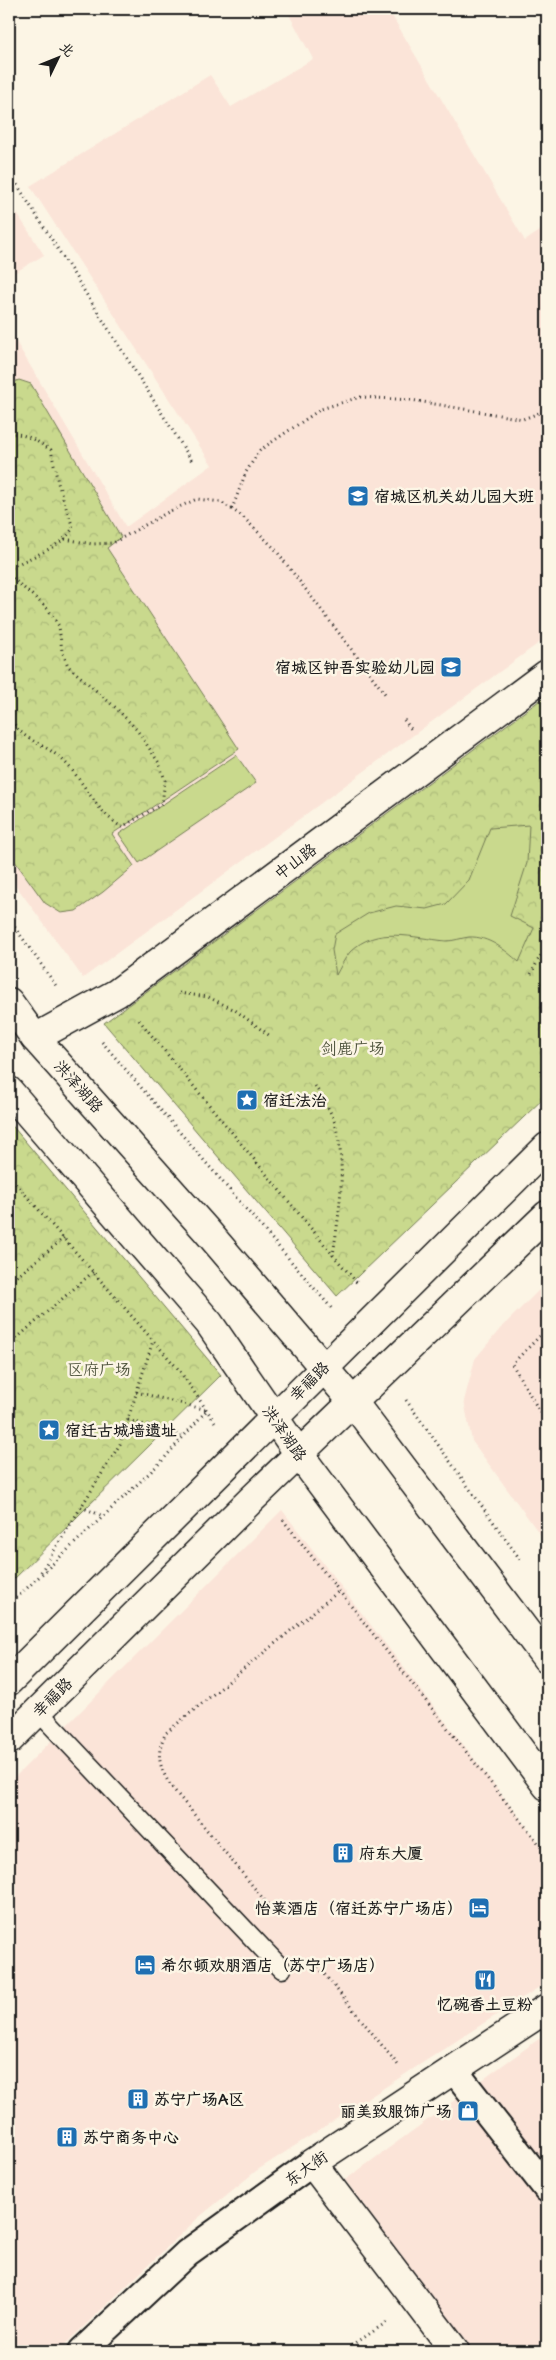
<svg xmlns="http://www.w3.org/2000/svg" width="556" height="2360" viewBox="0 0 556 2360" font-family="'Architects Daughter','LXGW WenKai TC',sans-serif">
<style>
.built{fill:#fbe4d8}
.park{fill:url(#park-crowns);stroke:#727a54}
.garden{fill:#c9d98d;stroke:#727a54}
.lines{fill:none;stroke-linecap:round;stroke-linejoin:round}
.service-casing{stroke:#1c1c1c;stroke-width:21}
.pedestrian-casing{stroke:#1c1c1c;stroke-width:30}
.minor-casing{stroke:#1c1c1c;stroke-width:31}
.secondary-casing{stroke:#1c1c1c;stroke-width:31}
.primary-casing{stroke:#1c1c1c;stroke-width:31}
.path{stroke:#1c1c1c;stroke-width:3;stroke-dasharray:1 4;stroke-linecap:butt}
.service{stroke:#fcf5e5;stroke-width:18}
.pedestrian{stroke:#fcf5e5;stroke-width:26}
.minor{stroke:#fcf5e5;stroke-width:28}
.secondary{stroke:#fcf5e5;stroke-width:28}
.primary{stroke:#fcf5e5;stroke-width:28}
.labels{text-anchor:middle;stroke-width:5;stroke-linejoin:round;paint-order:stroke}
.poi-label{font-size:16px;font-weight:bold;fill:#1c1c1c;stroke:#fcf5e5;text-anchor:start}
.street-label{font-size:16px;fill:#1c1c1c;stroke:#fcf5e5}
.park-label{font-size:16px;fill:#50553e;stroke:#fcf5e5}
</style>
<defs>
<pattern id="park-crowns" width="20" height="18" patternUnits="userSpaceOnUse" patternTransform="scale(1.25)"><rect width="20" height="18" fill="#c9d98d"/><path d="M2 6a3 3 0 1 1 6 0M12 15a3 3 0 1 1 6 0" fill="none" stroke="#acba79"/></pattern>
</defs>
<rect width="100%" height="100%" fill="#fcf5e5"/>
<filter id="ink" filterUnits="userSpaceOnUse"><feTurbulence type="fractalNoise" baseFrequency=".02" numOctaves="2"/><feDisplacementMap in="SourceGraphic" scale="10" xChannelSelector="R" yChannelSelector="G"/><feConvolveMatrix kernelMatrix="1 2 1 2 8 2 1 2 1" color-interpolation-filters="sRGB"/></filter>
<g filter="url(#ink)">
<g class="built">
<polygon points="286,9 388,9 525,241 547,226 547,637 83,978 9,876 9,330 126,527 212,465 30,186 210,75 231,107 313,59"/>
<polygon points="9,201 44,255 9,276"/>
<polygon points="547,1282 547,1544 472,1441 464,1401 475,1359 500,1329"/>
<polygon points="282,1510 547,1853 547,1982 256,2171 198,2218 58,2351 9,2351 9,1783"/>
<polygon points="547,2033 547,2351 473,2351 345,2180"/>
</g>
<g class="park">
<polygon points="19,380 31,384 121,537 107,548 239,749 112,834 134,866 103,892 76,911 61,913 45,903 9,853 9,384"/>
<polygon points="547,695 547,1095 337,1296 104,1023"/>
<polygon points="9,1122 221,1375 9,1584"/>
</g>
<g class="garden">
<polygon points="236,755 256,783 139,863 119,834"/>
<path d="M 529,825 L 527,863 L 510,916 L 534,928 L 519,962 C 505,950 489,936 469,937 C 461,938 454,941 446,941 C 414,938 376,925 350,952 C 344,959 340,968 336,975 L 332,950 L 335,934 L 369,913 L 396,906 L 427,909 L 446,904 L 469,880 L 490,828 Z"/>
</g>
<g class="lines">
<g class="service-casing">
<polyline id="service" points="38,1711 282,1969"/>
</g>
<g class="pedestrian-casing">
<g id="pedestrian">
<polyline points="454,2070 547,2189"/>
<polyline points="82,2351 187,2253 312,2163"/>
</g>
</g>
<g class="minor-casing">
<g id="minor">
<polyline points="35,1038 117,993 547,674"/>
<polyline points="455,2351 312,2163 547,2008"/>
</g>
</g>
<g class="secondary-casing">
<g id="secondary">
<polyline points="9,1681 547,1147"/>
<polyline points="9,1740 251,1500 547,1215"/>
</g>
</g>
<g class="primary-casing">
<g id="primary">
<polyline points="9,1002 35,1038 206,1230 353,1402 547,1659"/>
<polyline points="9,1091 209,1323 299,1454 547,1786"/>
</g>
</g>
<g class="path">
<polyline points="9,172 192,461"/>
<path d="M 9,434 C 24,432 38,442 51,450 L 58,483 L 73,528 C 58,551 31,555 9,569"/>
<polyline points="232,509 246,472 260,450 321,409 360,397 411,400 523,419 547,410"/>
<polyline points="65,539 92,544 113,543 170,511 197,499 221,502 242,516 275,549 386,695"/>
<path d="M 9,575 L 48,609 L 59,626 L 62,651 L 68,666 L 116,708 L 137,730 L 159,763 L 165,780 L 162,804 L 122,827 C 94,812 83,776 58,756 C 38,740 21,741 9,715"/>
<polyline points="404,720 411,729"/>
<polyline points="9,919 57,987"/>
<polyline points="531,974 547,943"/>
<polyline points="179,993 208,997 235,1010 270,1036"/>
<polyline points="139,1020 333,1255"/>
<polyline points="102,1042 333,1310"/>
<path d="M 315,1086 C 323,1099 334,1115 337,1131 C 346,1172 339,1214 333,1255 L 358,1284"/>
<polyline points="9,1176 179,1370 217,1425"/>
<polyline points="9,1283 64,1238"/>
<polyline points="547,1329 512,1364 547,1424"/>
<polyline points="9,1345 93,1272"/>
<polyline points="406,1400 522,1562"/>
<polyline points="128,1420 184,1436"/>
<polyline points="81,1507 103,1516"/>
<polyline points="283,1520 547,1854"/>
<polyline points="41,1572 120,1444 153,1341"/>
<polyline points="9,1605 161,1462 207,1410 136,1392"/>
<path d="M 274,1912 L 170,1785 C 159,1766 155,1753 166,1733 L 339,1591"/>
<polyline points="312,1959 398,2065"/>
<polyline points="344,2351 387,2322"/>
</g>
<use href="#service" class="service"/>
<use href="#pedestrian" class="pedestrian"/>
<use href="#minor" class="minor"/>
<use href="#secondary" class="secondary"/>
<use href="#primary" class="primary"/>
</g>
</g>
<defs>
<g id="school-square" transform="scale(1.125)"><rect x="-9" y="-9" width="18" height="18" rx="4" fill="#1f6fb2" stroke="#fcf5e5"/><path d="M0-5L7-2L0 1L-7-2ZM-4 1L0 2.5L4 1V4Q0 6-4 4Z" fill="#fff"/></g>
<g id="sight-square" transform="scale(1.125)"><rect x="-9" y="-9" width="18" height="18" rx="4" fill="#1f6fb2" stroke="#fcf5e5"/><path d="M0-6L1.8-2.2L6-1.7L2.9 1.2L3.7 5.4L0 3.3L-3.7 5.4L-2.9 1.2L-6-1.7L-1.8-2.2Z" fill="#fff"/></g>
<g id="building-square" transform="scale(1.125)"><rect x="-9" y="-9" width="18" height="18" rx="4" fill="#1f6fb2" stroke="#fcf5e5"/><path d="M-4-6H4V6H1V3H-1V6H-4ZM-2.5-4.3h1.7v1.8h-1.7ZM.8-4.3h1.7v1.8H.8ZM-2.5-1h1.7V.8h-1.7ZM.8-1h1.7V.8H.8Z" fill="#fff"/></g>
<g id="hotel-square" transform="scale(1.125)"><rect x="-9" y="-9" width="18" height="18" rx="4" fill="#1f6fb2" stroke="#fcf5e5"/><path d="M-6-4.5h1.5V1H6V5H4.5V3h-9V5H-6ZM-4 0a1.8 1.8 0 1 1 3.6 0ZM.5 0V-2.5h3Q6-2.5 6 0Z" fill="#fff"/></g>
<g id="restaurant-square" transform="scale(1.125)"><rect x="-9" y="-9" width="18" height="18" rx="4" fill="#1f6fb2" stroke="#fcf5e5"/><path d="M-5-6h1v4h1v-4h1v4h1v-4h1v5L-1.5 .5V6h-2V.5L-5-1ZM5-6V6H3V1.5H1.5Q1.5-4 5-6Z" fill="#fff"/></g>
<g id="shop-square" transform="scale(1.125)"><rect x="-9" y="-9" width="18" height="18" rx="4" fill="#1f6fb2" stroke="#fcf5e5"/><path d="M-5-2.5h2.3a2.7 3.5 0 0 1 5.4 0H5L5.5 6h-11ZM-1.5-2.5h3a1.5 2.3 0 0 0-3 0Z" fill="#fff"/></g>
</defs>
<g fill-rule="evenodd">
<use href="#school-square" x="358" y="496"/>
<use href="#school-square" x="451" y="667"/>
<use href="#sight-square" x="247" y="1100"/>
<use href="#sight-square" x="49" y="1430"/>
<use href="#building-square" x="343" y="1853"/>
<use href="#hotel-square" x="479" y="1908"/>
<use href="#hotel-square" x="145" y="1965"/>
<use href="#restaurant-square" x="485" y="1980"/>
<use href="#building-square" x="138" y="2099"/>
<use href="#shop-square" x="468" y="2111"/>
<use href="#building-square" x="67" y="2137"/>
</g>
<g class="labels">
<g class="poi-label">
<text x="374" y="502">宿城区机关幼儿园大班</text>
<text x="435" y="673" text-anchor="end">宿城区钟吾实验幼儿园</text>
<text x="263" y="1106">宿迁法治</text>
<text x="65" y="1436">宿迁古城墙遗址</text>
<text x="359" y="1859">府东大厦</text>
<text x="463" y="1914" text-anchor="end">怡莱酒店（宿迁苏宁广场店）</text>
<text x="161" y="1971">希尔顿欢朋酒店（苏宁广场店）</text>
<text x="485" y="2010" text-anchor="middle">忆碗香土豆粉</text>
<text x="154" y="2105">苏宁广场A区</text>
<text x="452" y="2117" text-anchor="end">丽美致服饰广场</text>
<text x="83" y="2143">苏宁商务中心</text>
</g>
<g class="street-label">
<text transform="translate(295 861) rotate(-37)" y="6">中山路</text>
<text transform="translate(79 1086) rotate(48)" y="6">洪泽湖路</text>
<text transform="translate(309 1381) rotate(-45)" y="6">幸福路</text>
<text transform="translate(285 1433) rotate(55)" y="6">洪泽湖路</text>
<text transform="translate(52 1697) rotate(-45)" y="6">幸福路</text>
<text transform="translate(306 2168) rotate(-35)" y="6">东大街</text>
</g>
<g class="park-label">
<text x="353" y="1054">剑鹿广场</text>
<text x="99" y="1375">区府广场</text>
</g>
</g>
<rect width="556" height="2360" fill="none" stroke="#fcf5e5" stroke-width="30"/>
<rect x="15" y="15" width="526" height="2330" fill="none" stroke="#1c1c1c" stroke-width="2" filter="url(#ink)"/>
<g transform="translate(58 58) rotate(47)" stroke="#fcf5e5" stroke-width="4" paint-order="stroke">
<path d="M0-4L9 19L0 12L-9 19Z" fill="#1c1c1c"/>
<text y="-8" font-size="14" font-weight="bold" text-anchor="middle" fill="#1c1c1c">北</text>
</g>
</svg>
